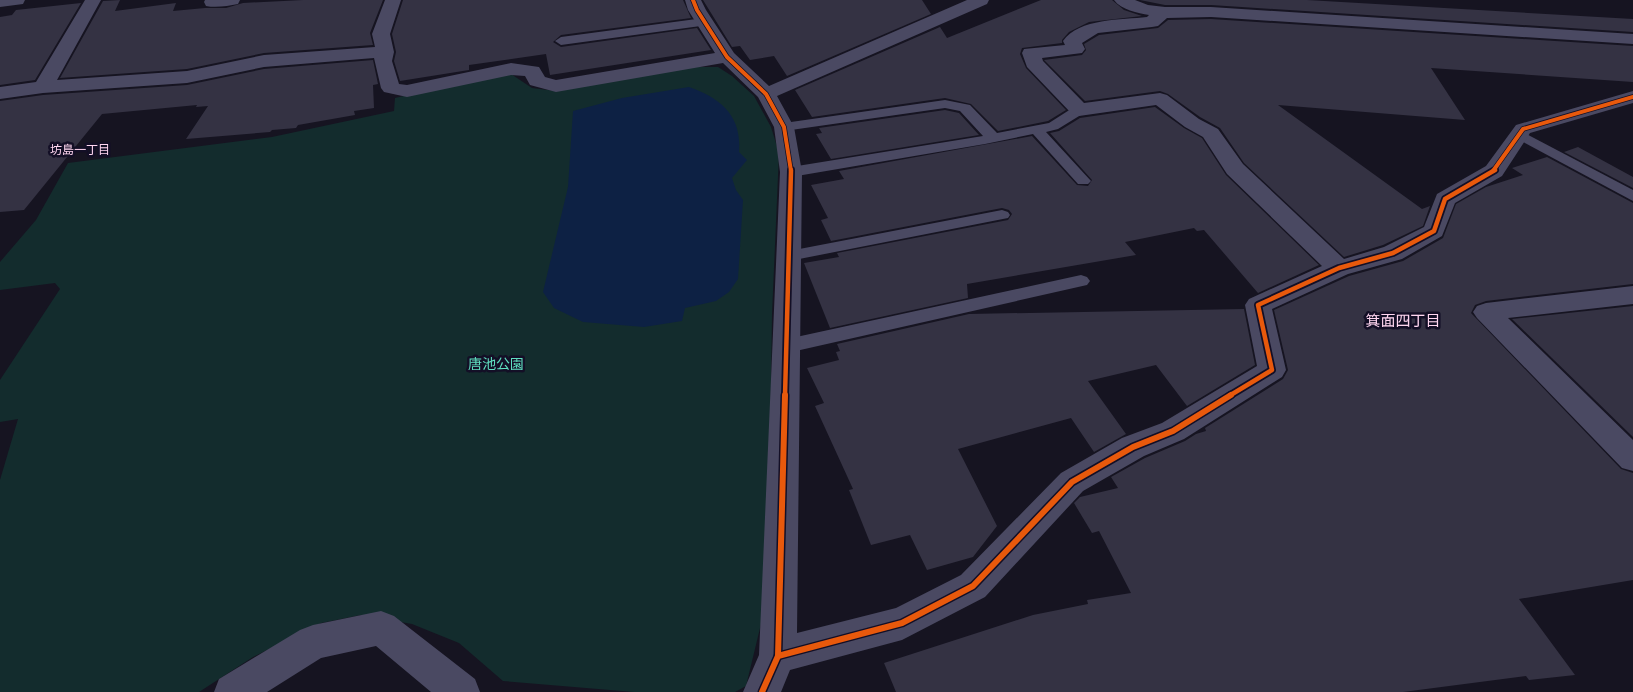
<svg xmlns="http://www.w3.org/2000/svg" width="1633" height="692" viewBox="0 0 1633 692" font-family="Poppins,'Noto Sans JP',sans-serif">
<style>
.green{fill:#132c2d}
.water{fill:#0d2144}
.building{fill:#343243}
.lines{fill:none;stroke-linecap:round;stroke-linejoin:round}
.service{fill:#4a4962;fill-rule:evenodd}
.minor{fill:#4a4962;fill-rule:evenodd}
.cycleway-far2-casing{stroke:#130f26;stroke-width:5.5}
.cycleway-far1-casing{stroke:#130f26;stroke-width:8}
.cycleway-casing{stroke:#130f26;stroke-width:9}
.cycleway-far2{stroke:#e8590c;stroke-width:4}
.cycleway-far1{stroke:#e8590c;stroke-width:4.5}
.cycleway{stroke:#e8590c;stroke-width:6}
.labels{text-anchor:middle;stroke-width:5;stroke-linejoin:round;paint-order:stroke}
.far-neighbourhood-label{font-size:12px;fill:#ffd6f0;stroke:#130f26}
.park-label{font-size:14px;fill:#5fe0c0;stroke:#130f26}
.neighbourhood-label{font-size:15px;fill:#ffd6f0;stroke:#130f26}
</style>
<rect width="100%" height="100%" fill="#161421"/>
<polygon class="green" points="684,67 718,67 732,76 754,96 771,127 779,153 772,314 769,529 761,624 746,686 735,692 634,692 503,681 459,643 412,624 361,615 321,623 253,657 199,692 0,692 0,480 18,419 0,422 0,380 60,289 55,283 0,290 0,262 36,220 68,163 272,137 394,111 395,98 508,72 532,88 556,91"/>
<path class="water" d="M 689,87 C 721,98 742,116 739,152 L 747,160 L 732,178 L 736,190 L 743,200 L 738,279 L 729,292 L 716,301 L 685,308 L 682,321 L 644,327 L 583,322 L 554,308 L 543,292 L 568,187 L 573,111 L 622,98 Z"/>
<g class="building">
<polygon points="120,0 115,11 176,3 173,11 205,8 226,8 243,3 303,0 383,0 370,33 373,45 264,53 187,69 60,78 103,1"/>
<polygon points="403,0 683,0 691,18 561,35 553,42 561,47 697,28 711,50 550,75 546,54 469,65 469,70 400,81 394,61 396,52 392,34"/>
<polygon points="703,0 922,0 931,14 787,76 774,56 750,60 740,46 732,47"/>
<polygon points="1041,0 1112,0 1124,10 1142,16 1089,22 1069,32 1062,40 1062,43 1022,48 1020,54 1026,68 1066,110 1048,121 998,131 971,104 945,98 812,117 795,90 940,27 947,38"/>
<polygon points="1140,0 1307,0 1633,19 1633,32 1211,5 1165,5"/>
<polygon points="81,3 35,80 0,85 0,17 12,15 16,10"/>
<polygon points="1211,19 1633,46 1633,82 1431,68 1465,120 1278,105 1422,209 1430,206 1423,226 1383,245 1344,257 1244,163 1220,128 1200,117 1168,94 1160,91 1085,101 1044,60 1082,55 1086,50 1084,44 1099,35 1158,28 1168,20"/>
<polygon points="373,60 378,84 373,85 374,108 354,111 355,115 298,125 296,128 272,130 270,132 186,139 208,106 196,107 197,105 102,114 24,210 0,212 0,101 43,95 187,85 264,69"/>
<polygon points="1155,107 1184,128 1202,138 1226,175 1319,265 1258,293 1204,230 1197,231 1194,228 1125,242 1136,255 967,284 968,298 830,328 804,263 839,257 837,253 1008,220 1012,214 1009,210 1002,208 831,241 821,220 828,218 811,185 844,179 839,171 1032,136 1077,185 1088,186 1092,180 1050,133 1059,131 1080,118"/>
<polygon points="945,110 959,113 979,135 831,159 816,134 822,133 819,128"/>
<polygon points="1578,147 1633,177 1633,188 1564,152"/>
<polygon points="1547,157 1633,203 1633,284 1486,301 1475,305 1471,313 1621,469 1633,473 1633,580 1519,599 1575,675 1529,680 1526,676 1403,692 896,692 884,663 1033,615 1088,604 1087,600 1131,593 1099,531 1092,533 1074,503 1080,497 1118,488 1111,477 1145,458 1185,441 1196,434 1206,431 1205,428 1283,379 1288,370 1274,310 1349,276 1403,261 1443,238 1456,204 1486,187 1523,175 1512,168"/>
<polygon points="1633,306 1633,437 1512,319"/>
<polygon points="1244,309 1255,365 1187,406 1156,365 1088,381 1126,434 1094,452 1071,418 958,449 997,526 973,557 927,570 910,535 871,545 849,490 853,489 815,406 824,403 807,368 839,360 836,352 840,351 837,344 969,314"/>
</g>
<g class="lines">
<g class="service">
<polygon points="704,18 710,22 708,25 561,45 555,41 561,37"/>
<polygon points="945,100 970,105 997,133 1049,123 1074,107 1084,107 1086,110 1084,113 1058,129 1046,132 1091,181 1088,184 1078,184 1033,134 985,144 791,177 786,175 783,172 786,169 791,167 983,136 960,111 945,108 784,131 779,130 777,127 779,124 784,123"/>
<polygon points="1519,130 1633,190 1633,201 1514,137 1512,134 1514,131"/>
<polygon points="1002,210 1008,212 1010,215 1008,218 789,261 783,260 781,256 783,252 789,251"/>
<polygon points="1081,275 1087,277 1090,281 1087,285 787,353 780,351 778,346 780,341 787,339"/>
</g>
<g class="minor">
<polygon points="0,0 25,0 23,4 0,7"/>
<path d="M 85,0 L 101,0 L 57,80 L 187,71 L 264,55 L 375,47 L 372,34 L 385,0 L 401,0 L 390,34 L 394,52 L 392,61 L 399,84 L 407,85 L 511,63 L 539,67 L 545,77 L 556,80 L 715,53 L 688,10 L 685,0 L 701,0 L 706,10 L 734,53 L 769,86 L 967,0 L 989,0 L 987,4 L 777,96 L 794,127 L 802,172 L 797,633 L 896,608 L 961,575 L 1061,473 L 1122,438 L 1162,423 L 1257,366 L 1245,305 L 1249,299 L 1322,266 L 1227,174 L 1203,137 L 1185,127 L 1156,105 L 1079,116 L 1072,114 L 1027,67 L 1022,53 L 1024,49 L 1065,45 L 1063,41 C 1079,18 1122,20 1147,17 L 1149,15 C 1138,13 1121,10 1114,0 L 1135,0 L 1148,5 L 1165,7 L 1211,7 L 1633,34 L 1633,44 L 1211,17 L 1167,18 L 1158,26 L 1152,27 L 1098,33 L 1082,43 L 1085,49 L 1082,53 L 1042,58 L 1043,61 L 1084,103 L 1160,93 L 1167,95 L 1199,119 L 1218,129 L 1243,164 L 1344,259 L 1384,247 L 1424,227 L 1437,194 L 1486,166 L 1516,125 L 1633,91 L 1633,103 L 1530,133 L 1502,176 L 1455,203 L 1442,236 L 1402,259 L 1348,274 L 1272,309 L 1286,370 L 1282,377 L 1184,439 L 1144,456 L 1083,491 L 985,597 L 902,640 L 790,670 L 781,692 L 743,692 L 759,655 L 780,172 L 774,127 L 758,97 L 723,63 L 556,92 L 530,85 L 525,76 L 511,75 L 407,97 L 384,92 L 381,88 L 374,58 L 264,67 L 187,83 L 43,93 L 0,99 L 0,87 L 36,82 Z"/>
<path d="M 205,0 L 240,0 L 238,4 C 228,6 216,8 206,6 L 204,2 Z"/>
<polygon points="1633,286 1633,304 1508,318 1633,440 1633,471 1622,468 1477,318 1473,312 1477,306 1486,303"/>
<polygon points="381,611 394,616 475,679 480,692 431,692 376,646 321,658 267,692 214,692 219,679 300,630 313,625"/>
</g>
<g class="cycleway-far2-casing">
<g id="cycleway-far2">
<polyline points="693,0 697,10 727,57 766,94 784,127 791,171"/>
<polyline points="1493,171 1523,129 1633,97"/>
</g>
</g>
<g class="cycleway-far1-casing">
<g id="cycleway-far1">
<polyline points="785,396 791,170"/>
<polyline points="1229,396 1272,370 1258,305 1339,268 1393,253 1434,231 1445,199 1495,170"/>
</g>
</g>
<g class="cycleway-casing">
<g id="cycleway">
<polyline points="778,656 902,623 973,586 1072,482 1133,447 1173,431 1231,395"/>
<polyline points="762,692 778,656 785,395"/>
</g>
</g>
<use href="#cycleway-far2" class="cycleway-far2"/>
<use href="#cycleway-far1" class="cycleway-far1"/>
<use href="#cycleway" class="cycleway"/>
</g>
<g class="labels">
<g class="far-neighbourhood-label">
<text x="80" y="154">坊島一丁目</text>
</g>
<g class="park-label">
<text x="496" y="369">唐池公園</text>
</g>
<g class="neighbourhood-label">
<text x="1403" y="326">箕面四丁目</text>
</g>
</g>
</svg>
